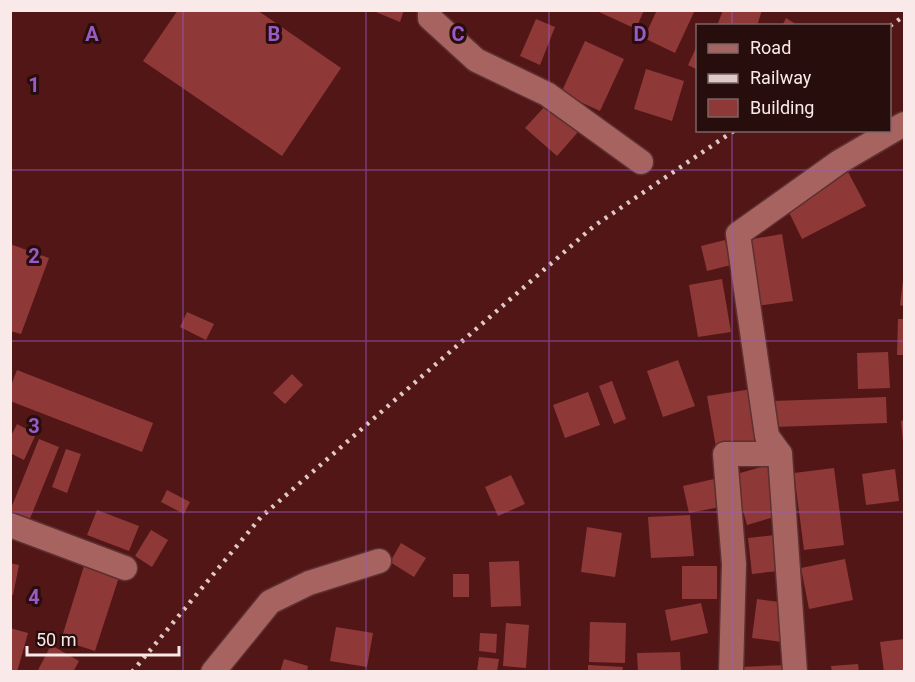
<svg xmlns="http://www.w3.org/2000/svg" width="915" height="682" viewBox="0 0 915 682" font-family="Roboto,sans-serif">
<style>
.building{fill:#8e3938}
.lines{fill:none;stroke-linecap:round;stroke-linejoin:round}
.minor-casing{stroke:#5c2f30;stroke-width:27}
.minor{stroke:#a7635f;stroke-width:24}
.rail{stroke:#dfc8c8;stroke-width:4.5;stroke-dasharray:3 6;stroke-linecap:butt}
.grid{fill:none;stroke:#9a5bc9;stroke-width:1.5;stroke-opacity:0.55}
.grid-label{font-size:20px;text-anchor:middle;font-weight:bold;fill:#9a5bc9;stroke:#270d0c;stroke-width:6;stroke-linejoin:round;paint-order:stroke}
</style>
<rect width="100%" height="100%" fill="#521617"/>
<g class="building">
<polygon points="178,10 257,10 341,68 282,156 143,61"/>
<polygon points="371,10 404,10 400,22"/>
<polygon points="600,10 644,10 636,29 599,12"/>
<polygon points="657,10 695,10 675,53 644,38"/>
<polygon points="723,10 762,10 757,26 717,26"/>
<polygon points="786,18 799,26 782,26"/>
<polygon points="536,19 555,27 540,65 520,56"/>
<polygon points="585,41 624,59 600,111 561,93"/>
<polygon points="696,48 698,49 698,70 688,65"/>
<polygon points="646,69 684,81 672,121 634,109"/>
<polygon points="547,104 578,132 557,156 525,128"/>
<polygon points="847,170 866,206 802,239 784,202"/>
<polygon points="782,234 793,301 757,306 747,240"/>
<polygon points="725,240 731,265 707,271 701,246"/>
<polygon points="10,244 49,258 21,334 10,331"/>
<polygon points="722,279 731,332 698,337 689,285"/>
<polygon points="903,280 904,280 904,306 900,305"/>
<polygon points="187,312 214,324 206,340 180,327"/>
<polygon points="898,319 904,319 904,355 897,355"/>
<polygon points="888,352 890,388 858,389 857,353"/>
<polygon points="678,360 695,406 663,417 647,371"/>
<polygon points="17,370 153,423 142,452 10,401 10,388"/>
<polygon points="292,374 303,385 285,404 273,393"/>
<polygon points="612,381 626,419 614,424 599,386"/>
<polygon points="752,389 762,445 717,453 707,396"/>
<polygon points="588,392 600,425 565,438 553,405"/>
<polygon points="886,397 887,423 774,427 773,401"/>
<polygon points="904,420 904,442 903,442 901,421"/>
<polygon points="17,424 36,434 24,460 10,453 10,438"/>
<polygon points="39,439 59,447 29,521 10,513 10,511"/>
<polygon points="66,449 81,454 67,493 52,487"/>
<polygon points="768,465 781,515 747,525 733,475"/>
<polygon points="834,468 844,545 804,550 794,473"/>
<polygon points="895,469 899,501 866,505 862,474"/>
<polygon points="511,475 525,504 498,516 485,487"/>
<polygon points="714,479 720,507 689,513 683,486"/>
<polygon points="167,490 190,502 184,514 161,502"/>
<polygon points="97,510 139,526 129,551 87,535"/>
<polygon points="690,515 694,556 651,558 648,517"/>
<polygon points="587,527 622,533 615,577 581,572"/>
<polygon points="151,530 168,540 152,567 135,556"/>
<polygon points="783,534 787,570 752,574 748,538"/>
<polygon points="401,543 426,558 414,577 390,562"/>
<polygon points="845,559 853,600 809,609 801,568"/>
<polygon points="519,561 521,606 491,607 489,562"/>
<polygon points="10,563 19,565 13,595 10,595"/>
<polygon points="84,566 119,577 95,651 61,640"/>
<rect x="682" y="566" width="35" height="33"/>
<rect x="453" y="574" width="16" height="23"/>
<polygon points="757,599 787,603 782,642 752,638"/>
<polygon points="701,603 708,633 671,641 665,610"/>
<polygon points="590,622 626,623 625,663 589,662"/>
<polygon points="506,623 529,625 526,668 503,666"/>
<polygon points="336,627 373,633 367,667 330,661"/>
<polygon points="10,628 28,633 17,672 10,672"/>
<polygon points="480,633 497,634 496,653 479,651"/>
<polygon points="904,639 904,672 884,672 880,642"/>
<polygon points="51,645 79,661 73,672 37,672"/>
<polygon points="680,652 681,672 638,672 637,653"/>
<polygon points="479,657 499,659 497,672 477,671"/>
<polygon points="284,659 308,666 307,672 280,672"/>
<polygon points="858,664 859,672 832,672 831,666"/>
<polygon points="588,665 623,667 622,672 588,672"/>
<polygon points="786,665 786,672 741,672 740,667"/>
</g>
<g class="lines">
<g class="minor-casing">
<g id="minor">
<polyline points="430,10 430,18 476,60 547,94 641,162"/>
<polyline points="10,525 125,568"/>
<polyline points="213,672 270,602 309,583 379,561"/>
<polyline points="731,672 734,564 725,454 780,454"/>
<polyline points="795,672 780,454 767,436 738,234 839,162 904,124"/>
</g>
</g>
<use href="#minor" class="minor"/>
<g class="rail">
<polyline points="890,26 904,16"/>
<polyline points="132,672 261,517 594,226 735,130"/>
</g>
</g>
<path class="grid" d="M 183,10 L 183,672M 366,10 L 366,672M 549,10 L 549,672M 732,10 L 732,26M 732,130 L 732,672M 10,170 L 904,170M 10,341 L 904,341M 10,512 L 904,512"/>
<g class="grid-label">
<text x="92" y="41">A</text>
<text x="274" y="41">B</text>
<text x="458" y="41">C</text>
<text x="640" y="41">D</text>
<text x="34" y="92">1</text>
<text x="34" y="263">2</text>
<text x="34" y="433">3</text>
<text x="34" y="604">4</text>
</g>
<rect width="915" height="682" fill="none" stroke="#f9e9e8" stroke-width="24"/>
<rect x="696" y="24" width="195" height="108" fill="#270d0c" stroke="#7b6564" stroke-width="1.5"/>
<rect x="708" y="44" width="30" height="9" fill="#a7635f" stroke="#7b6564" stroke-width="1.5"/>
<text x="750" y="54" font-size="18" fill="#f9e9e8">Road</text>
<rect x="708" y="74" width="30" height="9" fill="#dfc8c8" stroke="#7b6564" stroke-width="1.5"/>
<text x="750" y="84" font-size="18" fill="#f9e9e8">Railway</text>
<rect x="708" y="99" width="30" height="18" fill="#8e3938" stroke="#7b6564" stroke-width="1.5"/>
<text x="750" y="114" font-size="18" fill="#f9e9e8">Building</text>
<path d="M27 646v9h152v-9" fill="none" stroke="#f9e9e8" stroke-width="3"/>
<text x="36" y="646" font-size="18" fill="#f9e9e8" stroke="#270d0c" stroke-width="4.5" paint-order="stroke">50 m</text>
</svg>
